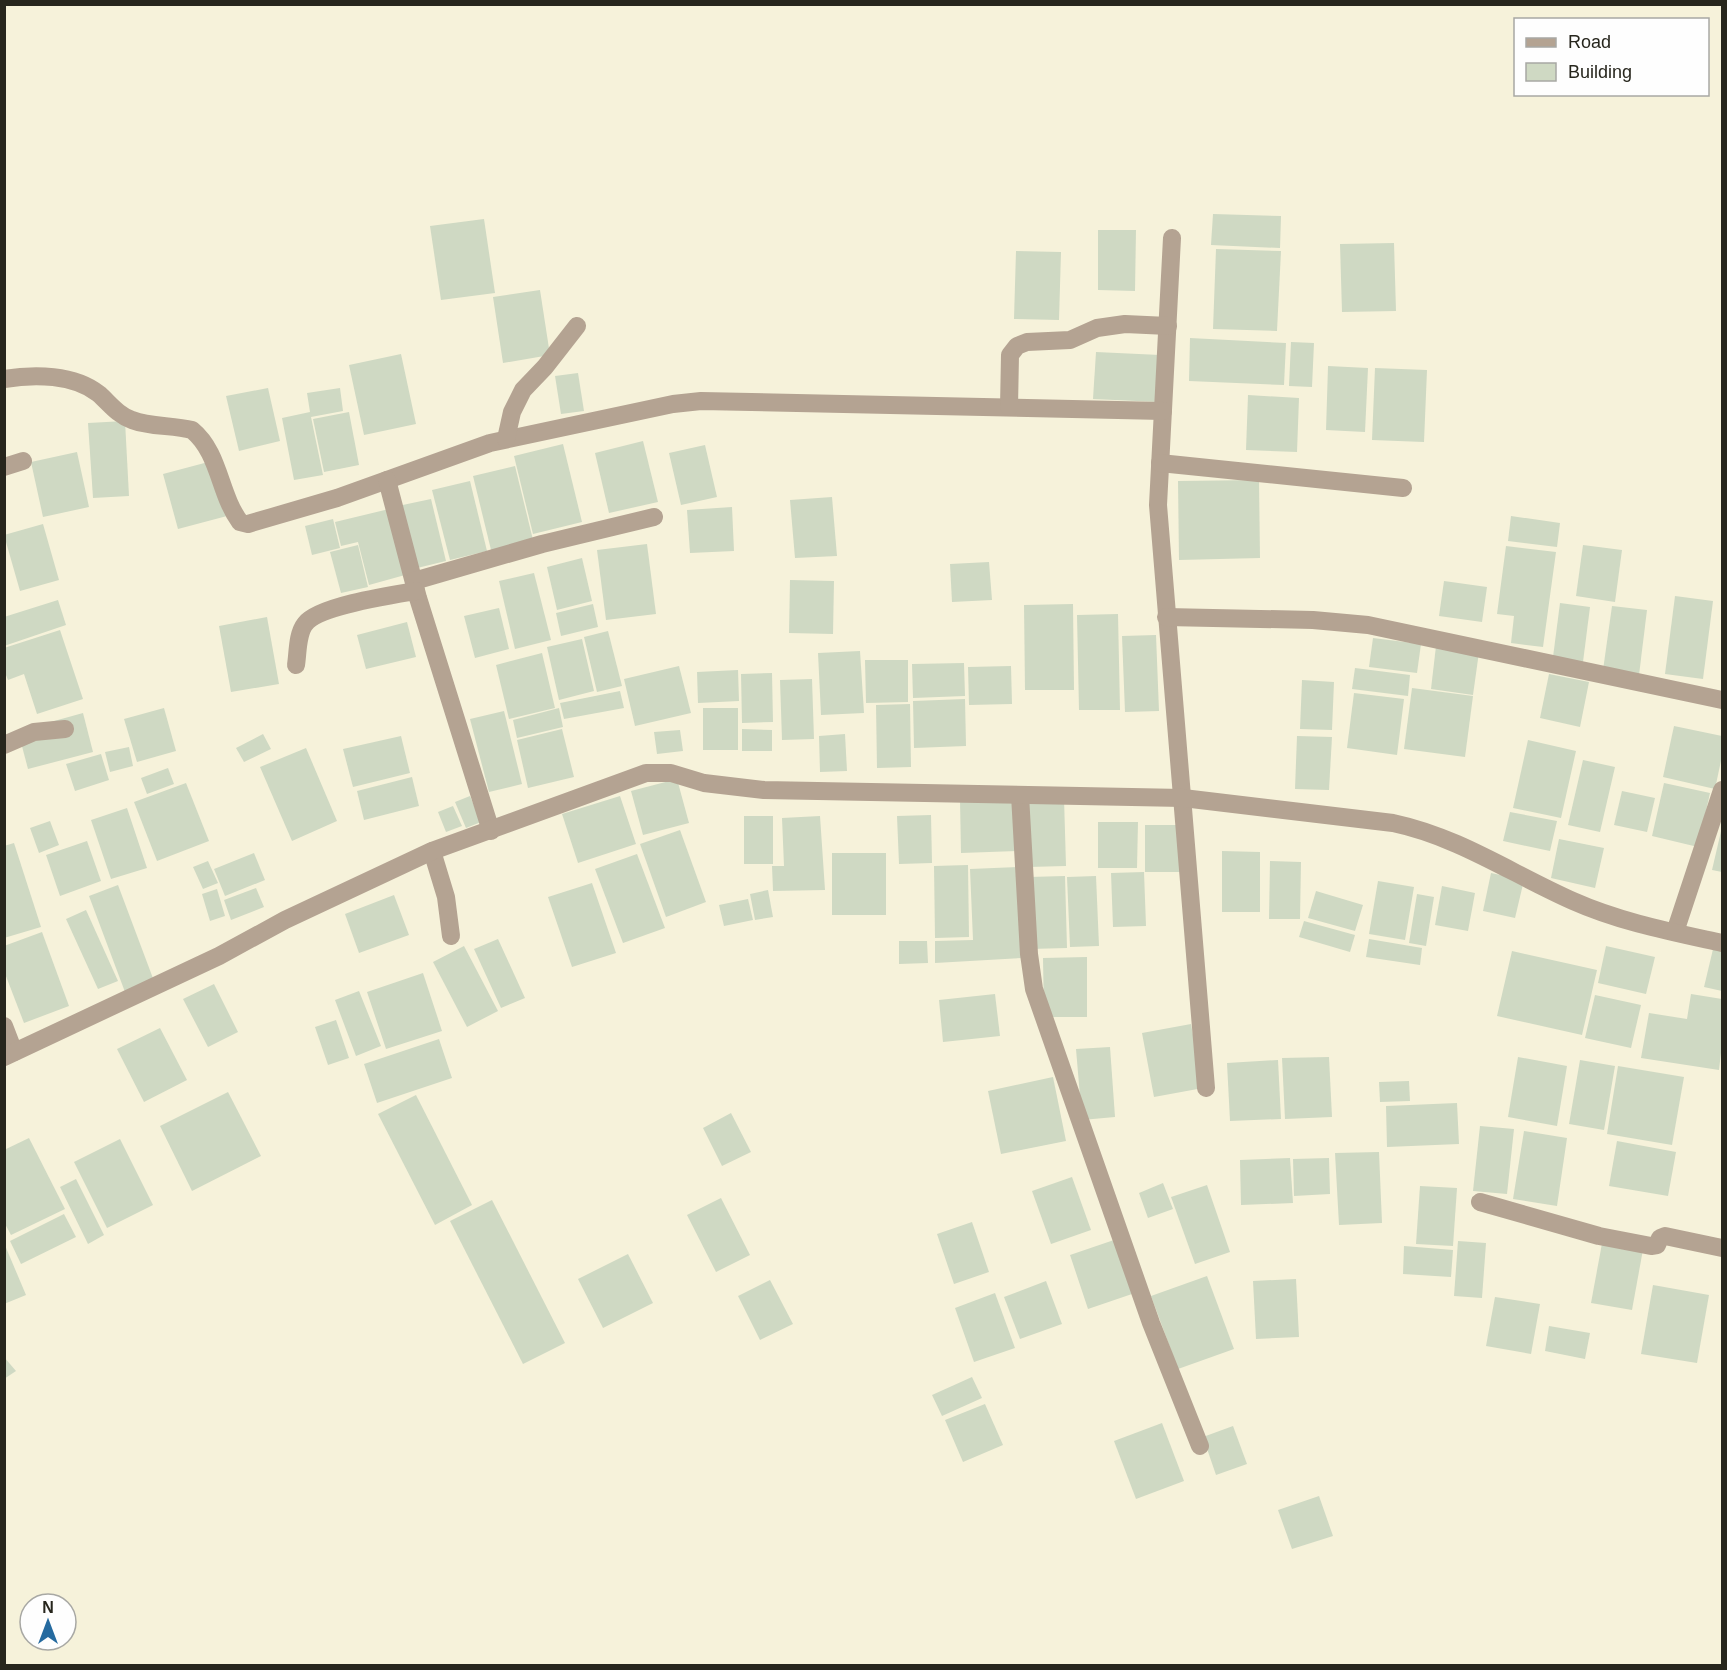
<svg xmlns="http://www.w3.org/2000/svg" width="1727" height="1670" viewBox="0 0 1727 1670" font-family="Arial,sans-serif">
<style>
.building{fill:#cfd9c3}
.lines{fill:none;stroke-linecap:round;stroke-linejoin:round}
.minor{stroke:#b4a392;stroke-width:18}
</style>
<rect width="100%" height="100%" fill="#f6f2da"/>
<g class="building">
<polygon points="1213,214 1281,216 1280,248 1211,245"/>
<polygon points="484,219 495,293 441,300 430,226"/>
<polygon points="1098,230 1136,230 1135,291 1098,290"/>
<polygon points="1394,243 1396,311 1342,312 1340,244"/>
<polygon points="1216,249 1281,251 1277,331 1213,329"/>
<polygon points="1016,251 1061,252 1059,320 1014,319"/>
<polygon points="540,290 550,355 503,363 493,297"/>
<polygon points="1190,338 1286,343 1284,385 1189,381"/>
<polygon points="1291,342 1314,343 1312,387 1289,386"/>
<polygon points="1096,352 1160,355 1158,402 1093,399"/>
<polygon points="401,354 416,424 364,435 349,365"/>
<polygon points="1328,366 1368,368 1365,432 1326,430"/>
<polygon points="1375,368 1427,370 1424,442 1372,440"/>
<polygon points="578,373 584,411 561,414 555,376"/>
<polygon points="268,388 280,441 239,451 226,396"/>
<polygon points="340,388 343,411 311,417 323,475 294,480 282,418 310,412 307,393"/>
<polygon points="1248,395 1299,398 1297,452 1246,450"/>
<polygon points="349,412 359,465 324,472 313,419"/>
<polygon points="125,421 129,496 93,498 88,423"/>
<polygon points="643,441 658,502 609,513 595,453"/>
<polygon points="563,444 582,522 533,534 514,456"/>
<polygon points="705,445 717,497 681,505 669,453"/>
<polygon points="77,452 89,507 43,517 31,462"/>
<polygon points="212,461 227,516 178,529 163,474"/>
<polygon points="515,466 534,544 492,554 473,476"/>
<polygon points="1259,480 1260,558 1179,560 1178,481"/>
<polygon points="470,481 487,551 450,560 432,490"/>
<polygon points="832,497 837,556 795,558 790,500"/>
<polygon points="431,499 446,561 413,569 398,506"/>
<polygon points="732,507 734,551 690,553 687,510"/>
<polygon points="389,509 405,575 369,585 358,542 341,546 335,522"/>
<polygon points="1511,516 1560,523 1557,547 1508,541"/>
<polygon points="333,519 340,548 312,555 305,526"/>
<polygon points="43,524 59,580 20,591 4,535"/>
<polygon points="647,544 656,614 606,620 597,550"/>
<polygon points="358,545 368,587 341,593 330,552"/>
<polygon points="1583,545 1622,550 1615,602 1576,596"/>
<polygon points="1506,546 1556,552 1543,647 1511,643 1514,616 1497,614"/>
<polygon points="582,558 592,601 557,610 547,567"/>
<polygon points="989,562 992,600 952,602 950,564"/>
<polygon points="534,573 551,640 515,649 499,581"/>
<polygon points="790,580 834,581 833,634 789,633"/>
<polygon points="1444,581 1487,587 1482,622 1439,616"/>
<polygon points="1675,596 1713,601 1703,679 1665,674"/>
<polygon points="58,600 66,625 4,646 4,617"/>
<polygon points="1560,603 1590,607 1583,662 1553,657"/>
<polygon points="593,604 598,627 561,636 556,613"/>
<polygon points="1073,604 1074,690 1025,690 1024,605"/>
<polygon points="1612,606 1647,610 1639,675 1603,670"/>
<polygon points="499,608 509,649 475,658 464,616"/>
<polygon points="1118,614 1120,710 1079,710 1077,615"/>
<polygon points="267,617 279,684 231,692 219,626"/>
<polygon points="407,622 416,657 366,669 357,635"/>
<polygon points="60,630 83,699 37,714 24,674 8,680 4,670 4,648"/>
<polygon points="608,631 622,686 597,692 584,637"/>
<polygon points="1156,635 1159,711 1125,712 1122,636"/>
<polygon points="1373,638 1421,644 1417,673 1369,667"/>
<polygon points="582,639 594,691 559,700 547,647"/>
<polygon points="1436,646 1479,652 1473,695 1431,689"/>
<polygon points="860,651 864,713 821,715 818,653"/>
<polygon points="542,653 555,708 509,719 496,665"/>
<polygon points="865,660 908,660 908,702 866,703"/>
<polygon points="964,663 965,696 913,698 912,664"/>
<polygon points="679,666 691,713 635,726 624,679"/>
<polygon points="1011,666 1012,704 969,705 968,667"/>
<polygon points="1355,668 1410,675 1408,696 1352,689"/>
<polygon points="738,670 739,701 698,703 697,672"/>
<polygon points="772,673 773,722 742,723 741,674"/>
<polygon points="1549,674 1589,682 1580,727 1540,718"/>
<polygon points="812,679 814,739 782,740 780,680"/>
<polygon points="1302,680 1334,682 1332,730 1300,729"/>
<polygon points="1412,688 1473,696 1465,757 1404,749"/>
<polygon points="620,691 624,708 564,719 560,703"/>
<polygon points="1354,693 1404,699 1397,755 1347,748"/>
<polygon points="965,699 966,746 914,748 913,701"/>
<polygon points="910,704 911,767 877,768 876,705"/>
<polygon points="164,708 176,751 137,762 124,719"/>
<polygon points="559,708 563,727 517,738 513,720"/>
<rect x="703" y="708" width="35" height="42"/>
<polygon points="504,711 522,784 489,792 470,719"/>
<polygon points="83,713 93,752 28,769 18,731"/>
<polygon points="1674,726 1722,736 1722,756 1715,789 1663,777"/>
<polygon points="562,729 574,777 528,788 517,740"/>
<polygon points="742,729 772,730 772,751 742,751"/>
<polygon points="680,730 683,751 657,754 654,732"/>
<polygon points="263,734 271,749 244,762 236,748"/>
<polygon points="845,734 847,771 820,772 819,736"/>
<polygon points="401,736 410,773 353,787 343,749"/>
<polygon points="1297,736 1332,737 1329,790 1295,789"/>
<polygon points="1528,740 1576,751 1561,818 1513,808"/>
<polygon points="129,747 133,766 110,772 105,752"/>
<polygon points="306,748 337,821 292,841 260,767"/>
<polygon points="101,754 109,780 75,791 66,764"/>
<polygon points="1583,760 1615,767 1600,832 1568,825"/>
<polygon points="168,768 174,784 147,794 141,778"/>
<polygon points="412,777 419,806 364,820 357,791"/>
<polygon points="677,779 689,823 643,835 631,791"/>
<polygon points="186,783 209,841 157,861 134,802"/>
<polygon points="1664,783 1710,793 1698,847 1652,836"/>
<polygon points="1622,791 1655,798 1647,832 1614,825"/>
<polygon points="470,796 481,822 466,828 455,802"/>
<polygon points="620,796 636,844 578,863 562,814"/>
<polygon points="1015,798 1017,851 961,853 960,800"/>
<polygon points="1064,798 1066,866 1028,867 1026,800"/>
<polygon points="453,806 462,826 446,832 438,812"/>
<polygon points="127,808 147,868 111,879 91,820"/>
<polygon points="1510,812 1557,821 1550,851 1503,841"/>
<polygon points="931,815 932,863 899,864 897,816"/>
<rect x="744" y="816" width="29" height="48"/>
<polygon points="820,816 825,890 773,891 772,866 784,866 782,818"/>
<polygon points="50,821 59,845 39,853 30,828"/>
<polygon points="1098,822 1138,822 1137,868 1098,868"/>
<polygon points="1145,825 1182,825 1183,872 1145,872"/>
<polygon points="1722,827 1722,872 1712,870"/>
<polygon points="680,830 706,902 666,917 640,844"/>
<polygon points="1559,839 1604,848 1595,888 1551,878"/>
<polygon points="87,841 101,881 60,896 46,855"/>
<polygon points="14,843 41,927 4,938 4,846"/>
<polygon points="1222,851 1260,852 1260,912 1222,912"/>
<polygon points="254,853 265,880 225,896 214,869"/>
<rect x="832" y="853" width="54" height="62"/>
<polygon points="637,854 665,928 623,943 595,869"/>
<polygon points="208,861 218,883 203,889 193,867"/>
<polygon points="1270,861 1301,862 1300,919 1269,919"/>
<polygon points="968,865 969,937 935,938 934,866"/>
<polygon points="1020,867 1022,958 935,963 935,941 973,940 970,869"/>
<polygon points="1144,872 1146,926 1113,927 1111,873"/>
<polygon points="1491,873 1524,880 1515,918 1483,911"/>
<polygon points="1065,876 1067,948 1030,949 1029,877"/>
<polygon points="1096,876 1099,946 1070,947 1067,877"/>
<polygon points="1378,881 1414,887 1405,940 1369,934"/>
<polygon points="592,883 616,953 572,967 548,897"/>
<polygon points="118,885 154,981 125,992 89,896"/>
<polygon points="1442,886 1475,893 1468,931 1435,925"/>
<polygon points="256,888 264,907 231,920 224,900"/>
<polygon points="217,889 225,916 210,921 202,894"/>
<polygon points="768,890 773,917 755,920 750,894"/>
<polygon points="1316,891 1363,905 1355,931 1308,918"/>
<polygon points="1417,894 1434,897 1426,946 1409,943"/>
<polygon points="394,895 409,935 359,953 345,914"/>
<polygon points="748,899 753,920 724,926 719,905"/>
<polygon points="86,910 118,981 98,989 66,919"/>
<polygon points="1304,921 1355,935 1350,952 1299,937"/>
<polygon points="42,932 69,1006 24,1023 4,971 4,946"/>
<polygon points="498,939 525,998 501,1008 474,949"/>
<polygon points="1369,939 1422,948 1420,965 1366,957"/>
<polygon points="899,941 927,941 928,963 899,964"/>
<polygon points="1714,945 1722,947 1722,991 1704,987"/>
<polygon points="464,946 498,1011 467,1027 433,962"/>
<polygon points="1606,946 1655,957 1646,994 1598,983"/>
<polygon points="1512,951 1597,970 1582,1035 1497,1016"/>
<polygon points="1087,957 1087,1017 1044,1017 1043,958"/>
<polygon points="423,973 442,1031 386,1049 367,992"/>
<polygon points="214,984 238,1032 208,1047 183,999"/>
<polygon points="359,991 381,1046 356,1056 335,1000"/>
<polygon points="995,994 1000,1036 943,1042 939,1000"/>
<polygon points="1691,994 1722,999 1722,1044 1719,1070 1641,1058 1649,1013 1687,1019"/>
<polygon points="1595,995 1641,1005 1631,1048 1585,1038"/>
<polygon points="336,1020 349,1058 328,1065 315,1027"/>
<polygon points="1191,1024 1203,1088 1154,1097 1142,1033"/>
<polygon points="160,1028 187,1080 144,1102 117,1049"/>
<polygon points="439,1039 452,1078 377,1103 364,1064"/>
<polygon points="1110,1047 1115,1117 1082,1120 1076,1049"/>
<polygon points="1329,1057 1332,1117 1285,1119 1282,1058"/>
<polygon points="1518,1057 1567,1066 1557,1126 1508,1117"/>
<polygon points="1278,1060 1281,1119 1230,1121 1227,1063"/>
<polygon points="1580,1060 1615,1066 1604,1130 1569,1124"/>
<polygon points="1618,1066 1684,1077 1672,1145 1607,1134"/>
<polygon points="1053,1077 1066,1141 1001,1154 988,1091"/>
<polygon points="1409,1081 1410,1101 1380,1102 1379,1082"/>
<polygon points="228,1092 261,1156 192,1191 160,1126"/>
<polygon points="416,1095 472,1205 435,1225 378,1114"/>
<polygon points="1457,1103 1459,1144 1387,1147 1386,1106"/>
<polygon points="731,1113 751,1152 722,1166 703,1128"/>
<polygon points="1480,1126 1514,1129 1507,1194 1473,1191"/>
<polygon points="1524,1131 1567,1138 1557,1206 1513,1199"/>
<polygon points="29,1138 65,1209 11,1235 4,1222 4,1150"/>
<polygon points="120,1139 153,1205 107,1228 74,1162"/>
<polygon points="1617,1141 1676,1152 1668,1196 1609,1186"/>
<polygon points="1379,1152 1382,1223 1339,1225 1335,1153"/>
<polygon points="1290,1158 1293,1203 1241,1205 1240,1160"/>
<polygon points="1329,1158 1330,1194 1294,1196 1293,1159"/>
<polygon points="1072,1177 1091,1230 1051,1244 1032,1191"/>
<polygon points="76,1179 104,1235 88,1244 60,1187"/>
<polygon points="1163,1183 1173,1209 1148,1218 1139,1193"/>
<polygon points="1207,1185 1230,1252 1195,1264 1171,1197"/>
<polygon points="1420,1186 1457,1188 1453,1246 1416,1244"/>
<polygon points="721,1198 750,1255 716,1272 687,1215"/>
<polygon points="492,1200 565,1343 523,1364 450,1221"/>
<polygon points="64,1214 76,1237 21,1264 10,1241"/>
<polygon points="972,1222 989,1272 954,1284 937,1234"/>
<polygon points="1603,1238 1644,1244 1632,1310 1591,1303"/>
<polygon points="1114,1240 1132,1294 1088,1309 1070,1255"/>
<polygon points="1458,1241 1486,1243 1482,1298 1454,1296"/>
<polygon points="4,1243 26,1295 4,1304"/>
<polygon points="1404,1246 1453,1250 1451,1277 1403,1274"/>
<polygon points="628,1254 653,1303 603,1328 578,1279"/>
<polygon points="1207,1276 1234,1349 1178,1369 1151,1296"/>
<polygon points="1296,1279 1299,1337 1256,1339 1253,1281"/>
<polygon points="770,1280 793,1324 760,1340 738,1296"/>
<polygon points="1046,1281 1062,1324 1020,1339 1004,1297"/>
<polygon points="1653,1285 1709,1295 1697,1363 1641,1354"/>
<polygon points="995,1293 1015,1348 974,1362 955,1308"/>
<polygon points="1495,1297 1540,1304 1531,1354 1486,1346"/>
<polygon points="1549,1326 1590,1333 1585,1359 1545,1351"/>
<polygon points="4,1357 16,1371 4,1379"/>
<polygon points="972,1377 982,1398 942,1416 932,1395"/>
<polygon points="985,1404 1003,1445 963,1462 945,1420"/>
<polygon points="1162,1423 1184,1481 1136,1499 1114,1441"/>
<polygon points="1233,1426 1247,1464 1216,1475 1203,1437"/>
<polygon points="1319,1496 1333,1536 1292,1549 1278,1510"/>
</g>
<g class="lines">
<g class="minor">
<polyline points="1172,238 1158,505 1206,1088"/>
<path d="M 4,379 C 34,374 74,374 99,394 C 110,404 118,415 132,420 C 150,427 173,425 192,430 C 220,453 219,494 240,522 L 248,524 L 337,498 L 490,443 L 673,404 L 701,401 L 1163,411"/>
<polyline points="1009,407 1010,355 1017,346 1027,342 1070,340 1097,328 1125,324 1168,326"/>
<polyline points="506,439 512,412 523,390 545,367 577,326"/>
<polyline points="1160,463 1403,488"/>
<polyline points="4,467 23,461"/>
<polyline points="387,480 418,598 491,831"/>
<polyline points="414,581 542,544 654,517"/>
<polyline points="1166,617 1313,620 1368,625 1722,700"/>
<path d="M 296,665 C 298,653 297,634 305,624 C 318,606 392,595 416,591"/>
<polyline points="4,745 34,732 65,729"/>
<polyline points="1020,795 1029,954 1034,989 1151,1323 1200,1446"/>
<polyline points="432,851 446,897 451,936"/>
<polyline points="1675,932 1722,790"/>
<polyline points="4,1026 14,1052"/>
<path d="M 4,1057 L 219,956 L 285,920 L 432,851 L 646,773 L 671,773 L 704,783 L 764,790 L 1183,798 L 1393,823 C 1459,837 1512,874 1573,901 C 1620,922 1672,932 1722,943"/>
<polyline points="1480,1202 1599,1236 1651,1246 1657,1245 1660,1238 1665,1236 1722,1248"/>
</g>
</g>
<rect width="1727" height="1670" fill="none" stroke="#27261d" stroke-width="12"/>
<rect x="1514" y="18" width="195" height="78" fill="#fefefe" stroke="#a8a8a4" stroke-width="1.5"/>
<rect x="1526" y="38" width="30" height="9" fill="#b4a392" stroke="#a8a8a4" stroke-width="1.5"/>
<text x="1568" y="48" font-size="18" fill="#27261d">Road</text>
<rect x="1526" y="63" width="30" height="18" fill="#cfd9c3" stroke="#a8a8a4" stroke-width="1.5"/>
<text x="1568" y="78" font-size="18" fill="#27261d">Building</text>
<g transform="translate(48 1622)"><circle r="28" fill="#fefefe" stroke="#a8a8a4" stroke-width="1.5"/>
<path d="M0-4.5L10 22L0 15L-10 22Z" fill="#256a9f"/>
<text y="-9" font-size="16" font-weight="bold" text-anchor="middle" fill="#27261d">N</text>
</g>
</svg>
